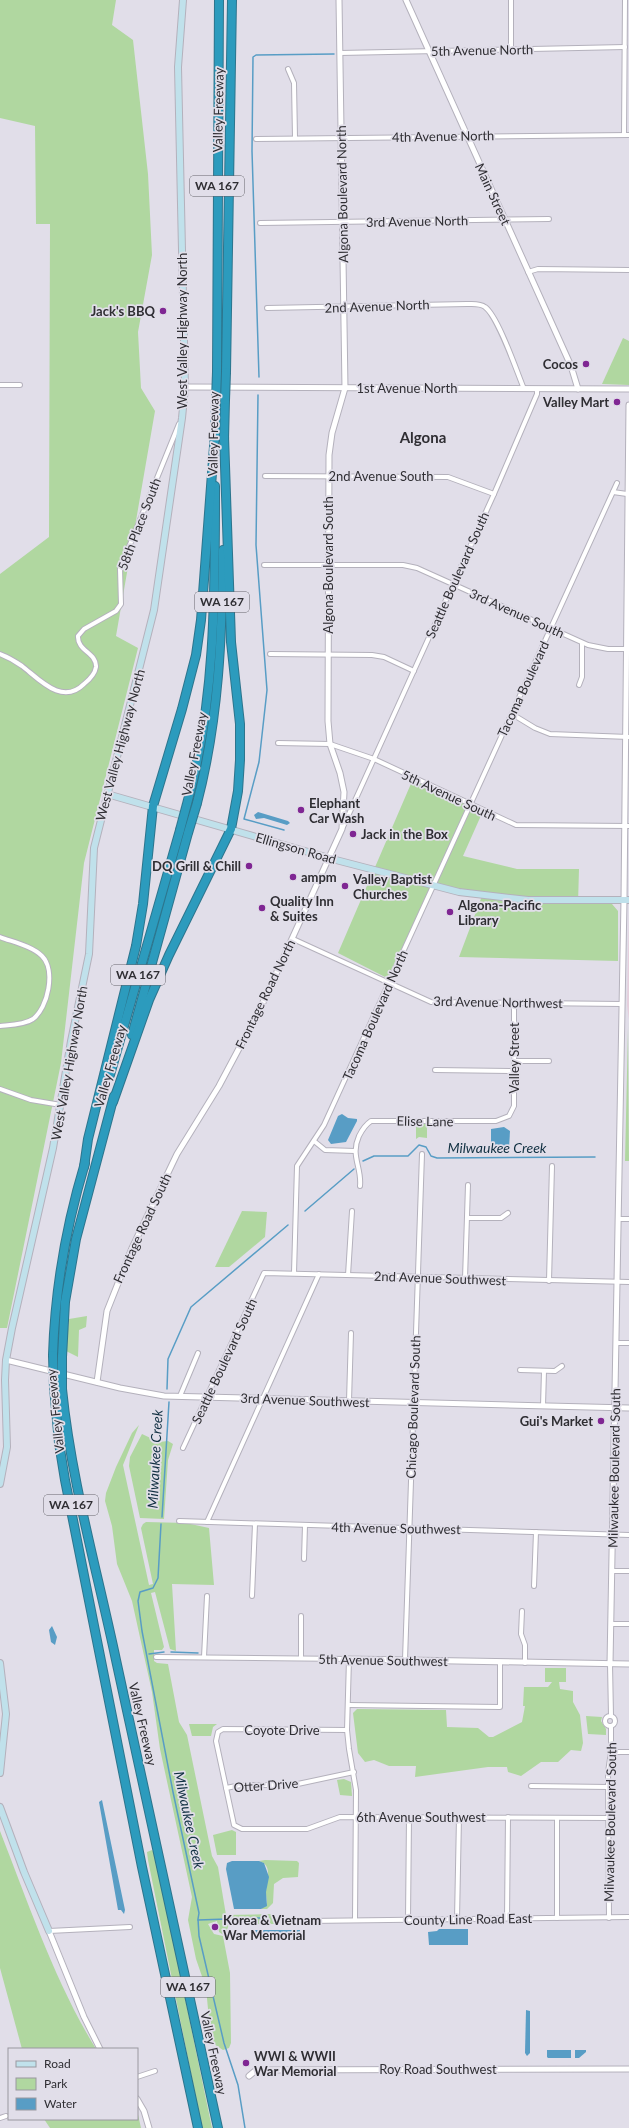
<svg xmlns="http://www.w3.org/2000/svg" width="629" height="2128" viewBox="0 0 629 2128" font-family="Lato,sans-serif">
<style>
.education{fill:#e5cfdc}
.green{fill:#b0d7a0}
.water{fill:#589dc5}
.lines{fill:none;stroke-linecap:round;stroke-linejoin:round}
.stream{stroke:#589dc5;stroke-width:1.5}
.minor-casing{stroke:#b4b1bc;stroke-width:6}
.tertiary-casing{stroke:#b4b1bc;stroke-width:7}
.secondary-casing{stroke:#b4b1bc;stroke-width:8}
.motorway-casing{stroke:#2d758d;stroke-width:10}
.minor{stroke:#fff;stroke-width:4}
.tertiary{stroke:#fff;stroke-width:5}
.secondary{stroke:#c0e1eb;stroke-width:6}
.motorway{stroke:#2c9bbd;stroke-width:8}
.motorway-bridge-casing{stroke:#2d758d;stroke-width:10;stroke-linecap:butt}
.motorway-bridge{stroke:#2c9bbd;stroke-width:8}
.poi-dot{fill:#7f2693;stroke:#e1dee9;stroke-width:1.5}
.labels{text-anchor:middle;stroke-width:3.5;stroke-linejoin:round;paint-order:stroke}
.shield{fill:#e1dee9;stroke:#64636a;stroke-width:1}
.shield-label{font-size:12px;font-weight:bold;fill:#2f2e33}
.street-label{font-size:13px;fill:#2f2e33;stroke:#e1dee9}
.poi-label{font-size:13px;font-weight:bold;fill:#2f2e33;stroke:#e1dee9;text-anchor:start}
.water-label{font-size:14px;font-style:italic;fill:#113042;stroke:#e1dee9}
.quarter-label{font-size:15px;font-weight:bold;fill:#2f2e33;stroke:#e1dee9}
</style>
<rect width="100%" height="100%" fill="#e1dee9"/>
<polygon class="education" points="629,910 629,1020 627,1005"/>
<g class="green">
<polygon points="0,0 116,0 112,25 133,40 148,174 152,255 138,332 141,388 155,411 116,636 138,648 84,863 61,1063 7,1328 0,1328 0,574 49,537 50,224 36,224 35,126 0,118"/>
<polygon points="623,338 629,341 629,385 602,384"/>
<polygon points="413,779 483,811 463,856 517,869 579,869 578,904 612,904 618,911 618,961 459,957 482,896 433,886 387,978 338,953"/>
<polygon points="628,1020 629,1161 625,1161 628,1028"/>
<polygon points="416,1124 427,1124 427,1138 419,1137 416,1139"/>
<polygon points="242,1211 267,1212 265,1237 229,1267 215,1267"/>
<polygon points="87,1316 86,1327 79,1330 78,1357 66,1351 69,1319"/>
<polygon points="139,1425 123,1465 149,1585 153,1584 141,1528 143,1524 146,1522 186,1523 209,1528 214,1585 172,1584 176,1651 170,1649 155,1592 151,1593 164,1647 162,1650 154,1650 154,1661 157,1663 168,1664 179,1722 187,1735 212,1856 218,1867 226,1915 274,1914 275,1924 229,1924 225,1936 219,1932 217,1921 208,1924 214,1934 223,1936 230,1973 231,2043 229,2048 223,2050 214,2044 210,2030 206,1988 196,1959 188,1920 192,1897 160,1749 152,1692 132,1601 117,1564 112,1526 105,1501 106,1493 116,1467 132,1433"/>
<polygon points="142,1434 159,1442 168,1441 173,1444 168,1460 164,1519 140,1518 129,1466 130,1457"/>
<polygon points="545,1668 566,1668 566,1682 559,1682 560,1689 573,1691 573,1702 580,1715 583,1743 581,1751 571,1750 558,1762 541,1762 521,1776 508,1772 507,1767 488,1767 415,1777 416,1766 389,1766 374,1760 365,1762 358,1753 353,1713 357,1709 446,1710 447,1727 478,1728 489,1737 493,1737 522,1722 525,1706 523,1706 524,1687 548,1687 552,1682 545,1682"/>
<polygon points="586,1716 602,1717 601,1721 606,1729 606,1735 588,1734"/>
<polygon points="189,1724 217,1724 213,1727 211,1736 192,1736"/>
<polygon points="344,1779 351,1782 352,1796 340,1795 337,1780"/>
<polygon points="232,1830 236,1832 236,1855 217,1855 213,1835"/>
<path d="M 0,1831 C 29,1905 55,1982 96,2049 L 22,2049 L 0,1968 Z"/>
<polygon points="152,1850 155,1854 212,2128 202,2128 148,1860 147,1852"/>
<path d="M 265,1860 L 297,1861 L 299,1863 L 298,1877 L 283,1878 L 274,1884 L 273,1903 L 267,1909 L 261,1909 L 267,1903 C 267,1900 266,1896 266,1893 C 266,1883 274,1865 259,1861 Z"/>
<polygon points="137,2110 141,2128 50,2128 44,2119 137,2119"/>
</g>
<g class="water">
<polygon points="258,812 288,821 290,823 287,825 264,818 256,819 254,815"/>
<polygon points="342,1114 348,1118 357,1119 357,1121 346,1142 331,1144 328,1140 338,1116"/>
<polygon points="504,1127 510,1131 509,1149 491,1148 491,1129"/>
<polygon points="52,1626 57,1637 55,1645 51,1642 49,1630"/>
<polygon points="102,1800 125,1910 124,1914 121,1910 118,1910 99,1802"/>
<polygon points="232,1861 259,1861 264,1863 269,1877 266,1892 267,1906 261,1909 234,1909 226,1869 227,1863"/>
<polygon points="439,1929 468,1929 468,1945 429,1945 428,1932 437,1931"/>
<rect x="250" y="1930" width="50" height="8"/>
<polygon points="526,2010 530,2011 530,2053 527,2056 525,2053"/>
<polygon points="547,2050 571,2050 571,2058 548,2058 547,2057"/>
<polygon points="575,2050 586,2050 586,2052 579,2058 575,2058"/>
</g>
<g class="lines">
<g class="stream">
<polyline points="259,377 252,151 253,57 256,55 334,54"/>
<polyline points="258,395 256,545 267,690 259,762 244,819 284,830"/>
<polyline points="363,1161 374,1156 408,1156 419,1145 426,1147 431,1156 437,1158 595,1157"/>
<polyline points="305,1211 354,1169"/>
<polyline points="167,1389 168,1359 191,1307 288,1225"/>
<polyline points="162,1517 169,1402"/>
<polyline points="161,1524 158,1578 153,1588 140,1592 138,1601 142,1631 173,1792 199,1913 198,1919 199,1936 224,2043 238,2085 245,2128"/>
<polyline points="171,1652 198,1653"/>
<polyline points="149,1654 164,1652"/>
<polyline points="231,1918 260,1918"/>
<polyline points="198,1920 227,1919"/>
</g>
<g class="minor-casing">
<g id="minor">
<polyline points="511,0 511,49"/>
<polyline points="340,53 625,47"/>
<polyline points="288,69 294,83 295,138"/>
<polyline points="624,135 625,0"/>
<polyline points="256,139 629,135"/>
<polyline points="260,223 549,219"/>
<polyline points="528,272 538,269 629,270"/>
<path d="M 267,308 L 467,304 C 473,304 480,303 485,307 C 498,316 517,372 524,389"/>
<polyline points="0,385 20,385"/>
<polyline points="265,476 448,477 494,494"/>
<polyline points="613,492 627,494"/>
<polyline points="264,565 403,565 417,568 588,645 608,649 629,649"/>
<path d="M 0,654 C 8,657 15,661 22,666 C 39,679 62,706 84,684 C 89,680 95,674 96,667 C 97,653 77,651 78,636 L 84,629 L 116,611 L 121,604 L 120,569 L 179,424"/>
<polyline points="270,654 372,655 384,657 414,671"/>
<polyline points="579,685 582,677 582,643"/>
<polyline points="512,714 535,728 550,734 629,737"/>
<polyline points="278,743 330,744 374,759 516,825 629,826"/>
<polyline points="343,827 494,494 537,394 537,389"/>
<path d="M 0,937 C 13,942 32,946 42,956 C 56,970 48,1008 33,1019 C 24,1025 10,1025 0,1026"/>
<polyline points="293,939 431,1002 622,1004"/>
<polyline points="514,1061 549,1061"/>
<polyline points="435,1070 514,1071"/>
<polyline points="0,1089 31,1100 61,1105"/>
<polyline points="314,1141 325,1150 355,1151"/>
<path d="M 360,1186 C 362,1167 350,1156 359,1136 C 362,1130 365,1125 371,1121 L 496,1121 L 509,1116 L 514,1106 L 514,1003"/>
<polyline points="467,1218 501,1218 508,1213"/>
<polyline points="618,1219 629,1219"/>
<polyline points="294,1273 297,1166 324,1125 617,483"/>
<polyline points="348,1275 352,1211"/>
<polyline points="465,1279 468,1185"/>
<polyline points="549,1281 552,1166"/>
<polyline points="616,1343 629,1343"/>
<polyline points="520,1370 555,1371 562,1366"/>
<polyline points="180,1396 198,1353"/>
<polyline points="349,1401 351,1333"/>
<polyline points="543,1406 544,1371"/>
<polyline points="183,1448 264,1273 629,1282"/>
<polyline points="179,1521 629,1535"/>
<polyline points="207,1522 319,1274"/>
<polyline points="304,1559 305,1525"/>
<polyline points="612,1571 629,1571"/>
<polyline points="534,1586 536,1532"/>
<polyline points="252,1596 255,1524"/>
<polyline points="522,1611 521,1634 525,1645 525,1663"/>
<polyline points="611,1624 629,1624"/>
<polyline points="156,1657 349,1659 347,1730 349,1749 356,1790 355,1920"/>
<polyline points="204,1657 207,1596"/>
<polyline points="301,1658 301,1616"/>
<polyline points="405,1660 422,1154"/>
<polyline points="610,1664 611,1716"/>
<polyline points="348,1705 500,1707 500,1662"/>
<circle cx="610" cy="1721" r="5"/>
<polyline points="347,1730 223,1729 218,1732 216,1741 234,1825 242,1829 307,1829 340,1817 609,1818"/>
<polyline points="611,1752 629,1752"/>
<polyline points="531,1786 608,1787"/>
<polyline points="226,1788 241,1785 293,1785 354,1772"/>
<polyline points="507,1918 508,1817"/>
<polyline points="557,1918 557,1818"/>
<polyline points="609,1918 608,1772 611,1752 611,1726"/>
<polyline points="408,1919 409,1817"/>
<polyline points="457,1919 459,1817"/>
<polyline points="308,1921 629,1917"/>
<polyline points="49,1931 130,1927"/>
<polyline points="137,2077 155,2071"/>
<polyline points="0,2118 6,2116"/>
</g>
</g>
<g class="tertiary-casing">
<g id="tertiary">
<polyline points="406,0 571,366 578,389"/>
<polyline points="185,387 629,389"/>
<polyline points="6,1360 120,1388 164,1396 629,1408"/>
<polyline points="97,1382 107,1311 132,1248 177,1154 219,1086 260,1009 342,829 344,792 340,773 330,744 328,721 329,455 332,433 345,388 339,0"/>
<polyline points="349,1659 629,1664"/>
<polyline points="610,1664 624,900 629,405"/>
<polyline points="49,1931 84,2017 100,2049"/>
<polyline points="249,2076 255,2071 261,2070 629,2069"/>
<polyline points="137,2099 144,2111 149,2128"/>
</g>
</g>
<g class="secondary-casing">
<g id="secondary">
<polyline points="107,794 336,860 459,892 528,900 629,900"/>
<polyline points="0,1484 7,1447 5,1380 6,1360 12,1328 53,1148 71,1041 89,954 94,848 154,610 182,418 185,387 178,67 183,0"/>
<polyline points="0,1663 6,1714 0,1773"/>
<polyline points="0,1807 24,1872 49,1931"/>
</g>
</g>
<g class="motorway-casing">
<g id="motorway">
<polyline points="217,372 219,0"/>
<polyline points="226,372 232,0"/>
<polyline points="215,439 216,400"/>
<polyline points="224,440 225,400"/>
<path d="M 188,800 C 216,698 215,591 215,486"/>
<path d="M 197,803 C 219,719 222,635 223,550"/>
<polyline points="132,1035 188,833"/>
<polyline points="110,1075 180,830"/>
<polyline points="113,1102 149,1000 169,955 231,829 238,791 240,760 240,724 231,642 224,436"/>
<polyline points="84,1167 88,1139 136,946 143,904 153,806 182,709 196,655 201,620 215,433"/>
<path d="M 53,1355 C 55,1290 66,1226 85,1163"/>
<polyline points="62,1357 65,1302 76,1239 114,1096"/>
<polyline points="54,1387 59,1443 65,1480 142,1867 198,2128"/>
<path d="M 62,1389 C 71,1480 97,1570 116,1660 C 151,1816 185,1972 218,2128"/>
</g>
</g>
<use href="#minor" class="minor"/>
<use href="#tertiary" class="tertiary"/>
<use href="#secondary" class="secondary"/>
<use href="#motorway" class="motorway"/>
<g class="motorway-bridge-casing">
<g id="motorway-bridge">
<polyline points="216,400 217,372"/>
<polyline points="225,400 226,372"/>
<polyline points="180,830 188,800"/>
<polyline points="188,833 197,803"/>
<polyline points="53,1355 54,1387"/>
<polyline points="62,1357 62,1389"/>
</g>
</g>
<use href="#motorway-bridge" class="motorway-bridge"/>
</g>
<g class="poi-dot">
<circle cx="163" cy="311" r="4"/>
<circle cx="586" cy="364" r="4"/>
<circle cx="617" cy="402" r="4"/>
<circle cx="301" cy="810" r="4"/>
<circle cx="353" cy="834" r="4"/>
<circle cx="249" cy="866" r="4"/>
<circle cx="293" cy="877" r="4"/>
<circle cx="345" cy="886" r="4"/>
<circle cx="262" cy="908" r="4"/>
<circle cx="450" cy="912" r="4"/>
<circle cx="601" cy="1421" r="4"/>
<circle cx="215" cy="1927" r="4"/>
<circle cx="246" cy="2063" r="4"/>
</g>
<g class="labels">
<g class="shield">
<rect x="190" y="176" width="54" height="20" rx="3"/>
<rect x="195" y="592" width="54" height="20" rx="3"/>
<rect x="111" y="965" width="54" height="20" rx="3"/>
<rect x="44" y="1495" width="54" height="20" rx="3"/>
<rect x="161" y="1977" width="54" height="20" rx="3"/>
</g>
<g class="shield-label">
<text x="217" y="190">WA 167</text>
<text x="222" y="606">WA 167</text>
<text x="138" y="979">WA 167</text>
<text x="71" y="1509">WA 167</text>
<text x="188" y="1991">WA 167</text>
</g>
<g class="street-label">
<text transform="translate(482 50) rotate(-1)" y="5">5th Avenue North</text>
<text transform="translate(218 110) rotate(-89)" y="5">Valley Freeway</text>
<text transform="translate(443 136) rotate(-1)" y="5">4th Avenue North</text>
<text transform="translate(342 194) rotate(-91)" y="5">Algona Boulevard North</text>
<text transform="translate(493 194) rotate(65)" y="5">Main Street</text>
<text transform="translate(417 221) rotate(-1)" y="5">3rd Avenue North</text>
<text transform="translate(377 306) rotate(-2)" y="5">2nd Avenue North</text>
<text transform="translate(182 331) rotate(-90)" y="5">West Valley Highway North</text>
<text x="407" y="393">1st Avenue North</text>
<text transform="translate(213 434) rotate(-89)" y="5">Valley Freeway</text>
<text x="381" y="481">2nd Avenue South</text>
<text transform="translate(139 524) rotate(-69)" y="5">58th Place South</text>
<text transform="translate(328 565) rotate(-90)" y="5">Algona Boulevard South</text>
<text transform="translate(457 575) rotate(-66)" y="5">Seattle Boulevard South</text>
<text transform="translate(517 613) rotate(24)" y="5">3rd Avenue South</text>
<text transform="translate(523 689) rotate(-65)" y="5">Tacoma Boulevard</text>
<text transform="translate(120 745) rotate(-75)" y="5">West Valley Highway North</text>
<text transform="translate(194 754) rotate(-79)" y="5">Valley Freeway</text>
<text transform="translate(449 795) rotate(25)" y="5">5th Avenue South</text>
<text transform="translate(296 848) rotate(16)" y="5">Ellingson Road</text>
<text transform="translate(265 994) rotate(-64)" y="5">Frontage Road North</text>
<text transform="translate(498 1002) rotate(1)" y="5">3rd Avenue Northwest</text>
<text transform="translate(375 1015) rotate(-66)" y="5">Tacoma Boulevard North</text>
<text transform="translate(514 1058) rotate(-90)" y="5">Valley Street</text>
<text transform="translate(69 1063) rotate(-80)" y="5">West Valley Highway North</text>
<text transform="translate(110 1066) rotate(-74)" y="5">Valley Freeway</text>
<text transform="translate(425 1121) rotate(1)" y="5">Elise Lane</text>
<text transform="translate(142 1228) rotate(-65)" y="5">Frontage Road South</text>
<text transform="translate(440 1278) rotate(2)" y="5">2nd Avenue Southwest</text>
<text transform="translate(224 1361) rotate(-65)" y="5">Seattle Boulevard South</text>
<text transform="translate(305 1400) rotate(2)" y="5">3rd Avenue Southwest</text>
<text transform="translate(413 1407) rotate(-88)" y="5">Chicago Boulevard South</text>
<text transform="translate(55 1411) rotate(-96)" y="5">Valley Freeway</text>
<text transform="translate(614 1468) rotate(-89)" y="5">Milwaukee Boulevard South</text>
<text transform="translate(396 1528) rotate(1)" y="5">4th Avenue Southwest</text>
<text transform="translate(383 1660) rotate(1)" y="5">5th Avenue Southwest</text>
<text transform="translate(143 1724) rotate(77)" y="5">Valley Freeway</text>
<text x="282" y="1735">Coyote Drive</text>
<text transform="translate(266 1785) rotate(-4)" y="5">Otter Drive</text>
<text x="421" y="1822">6th Avenue Southwest</text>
<text transform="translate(610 1822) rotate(-89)" y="5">Milwaukee Boulevard South</text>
<text transform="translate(468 1919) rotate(-1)" y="5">County Line Road East</text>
<text transform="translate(214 2053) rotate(78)" y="5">Valley Freeway</text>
<text x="438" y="2074">Roy Road Southwest</text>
</g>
<g class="poi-label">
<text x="155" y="316" text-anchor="end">Jack's BBQ</text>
<text x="578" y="369" text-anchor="end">Cocos</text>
<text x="609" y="407" text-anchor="end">Valley Mart</text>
<text x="309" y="808">Elephant<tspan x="309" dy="15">Car Wash</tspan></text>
<text x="361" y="839">Jack in the Box</text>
<text x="241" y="871" text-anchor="end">DQ Grill &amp; Chill</text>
<text x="301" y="882">ampm</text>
<text x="353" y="884">Valley Baptist<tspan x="353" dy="15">Churches</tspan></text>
<text x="270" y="906">Quality Inn<tspan x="270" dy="15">&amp; Suites</tspan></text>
<text x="458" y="910">Algona-Pacific<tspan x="458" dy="15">Library</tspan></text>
<text x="593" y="1426" text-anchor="end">Gui's Market</text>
<text x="223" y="1925">Korea &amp; Vietnam<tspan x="223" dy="15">War Memorial</tspan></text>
<text x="254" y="2061">WWI &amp; WWII<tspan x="254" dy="15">War Memorial</tspan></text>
</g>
<g class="water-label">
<text x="497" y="1153">Milwaukee Creek</text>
<text transform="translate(155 1459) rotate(-87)" y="5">Milwaukee Creek</text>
<text transform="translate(189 1820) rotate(78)" y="5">Milwaukee Creek</text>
</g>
<g class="quarter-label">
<text x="423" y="443">Algona</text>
</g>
</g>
<rect x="8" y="2048" width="130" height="72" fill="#e1dee9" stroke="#9a98a0"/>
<rect x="16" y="2061" width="20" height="6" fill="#c0e1eb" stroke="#9a98a0"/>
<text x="44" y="2068" font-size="12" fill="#2f2e33">Road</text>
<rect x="16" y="2078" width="20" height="12" fill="#b0d7a0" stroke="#9a98a0"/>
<text x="44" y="2088" font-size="12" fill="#2f2e33">Park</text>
<rect x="16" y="2098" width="20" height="12" fill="#589dc5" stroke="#9a98a0"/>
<text x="44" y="2108" font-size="12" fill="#2f2e33">Water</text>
</svg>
